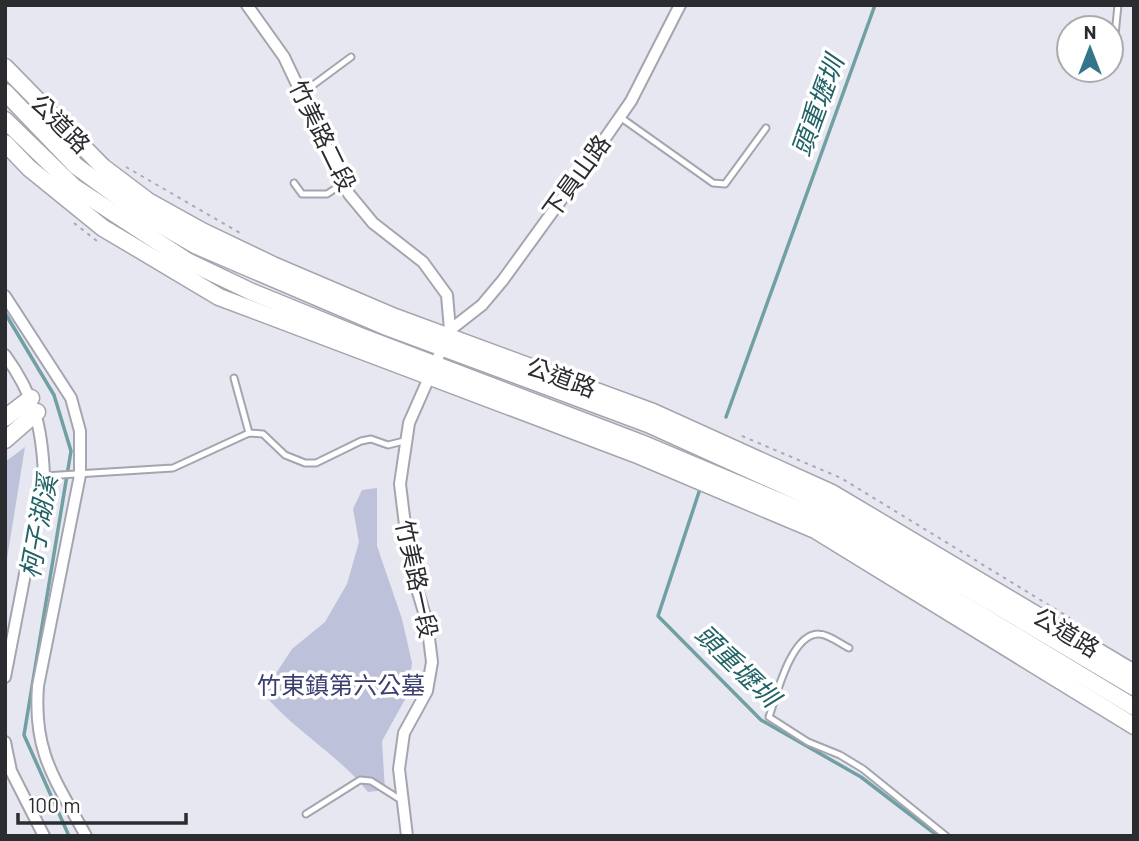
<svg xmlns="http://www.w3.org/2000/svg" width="1139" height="841" viewBox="0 0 1139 841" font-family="Barlow,'Noto Sans TC',sans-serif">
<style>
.green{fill:#bdc1da}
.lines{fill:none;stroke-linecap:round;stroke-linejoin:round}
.stream{stroke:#71a0a3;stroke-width:3.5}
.lane-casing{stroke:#a4a5af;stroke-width:9}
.street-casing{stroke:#a4a5af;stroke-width:14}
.secondary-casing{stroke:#a4a5af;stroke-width:19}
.path{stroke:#a9aab2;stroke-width:2;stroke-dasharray:3.5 5;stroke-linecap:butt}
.lane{stroke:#fff;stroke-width:5}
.street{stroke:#fff;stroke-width:10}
.secondary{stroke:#fff;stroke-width:16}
.labels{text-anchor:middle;stroke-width:7;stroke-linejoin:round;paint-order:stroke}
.street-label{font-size:24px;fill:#2b2c30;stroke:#fff}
.park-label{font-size:24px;fill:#3a3f6f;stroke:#fff}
.water-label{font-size:26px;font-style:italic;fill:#206265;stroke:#fff}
</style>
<rect width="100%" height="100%" fill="#e6e7f1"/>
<g class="green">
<polygon points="25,447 5,571 5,462"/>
<path d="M 377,488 L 377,546 L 402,619 L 412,663 L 408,694 L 382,741 L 385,790 L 368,792 C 338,754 294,731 263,693 L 292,649 L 325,622 L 347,584 L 359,542 L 353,509 L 362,490 Z"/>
</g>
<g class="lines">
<g class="stream">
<polyline points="5,313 54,395 71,451 24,735 69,836"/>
<polyline points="726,417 875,5"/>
<polyline points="700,489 658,616 761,720 861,777 938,836"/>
</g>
<g class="lane-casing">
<g id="lane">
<polyline points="1112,65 1118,5"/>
<polyline points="301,94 351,57"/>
<polyline points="620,117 713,183 725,184 766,128"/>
<polyline points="294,183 302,194 327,194 344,183"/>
<polyline points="234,378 249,433"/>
<polyline points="44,476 173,468 249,433 263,434 285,455 305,463 316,463 361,441 371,439 388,445 404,441"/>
<path d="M 849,648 C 841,644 828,634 819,634 C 791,633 776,697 769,717 L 808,742 L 840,755 L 863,769 L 946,836"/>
<polyline points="306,814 360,780 371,781 401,800"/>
</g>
</g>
<g class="street-casing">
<g id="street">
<polyline points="247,5 284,57 349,194 373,223 423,262 447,295 450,330 409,423 400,484 410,566 427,622 432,662 427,691 404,733 399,769 407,836"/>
<path d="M 5,296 L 71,398 L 80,431 L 80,475 L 38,686 C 33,753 55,779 86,836"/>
<polyline points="450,330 482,305 503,280 590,160 631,101 680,5"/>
<path d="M 5,355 C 34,395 42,426 44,476 L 5,677"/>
<polyline points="5,742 11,771 44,836"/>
</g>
</g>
<g class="secondary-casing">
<g id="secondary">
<polyline points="5,67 103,167 148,201 202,231 273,265 395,317 653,412 832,493 1134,673"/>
<polyline points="5,92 76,166 140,213 197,246 384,326 648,424 825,504 1134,687"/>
<polyline points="5,120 74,187 187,261 252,292 360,336 641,443 822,519 1134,707"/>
<polyline points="5,143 29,168 103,228 219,297 635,454 815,530 1134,726"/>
<polyline points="5,418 31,398"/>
<polyline points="5,440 37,412"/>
</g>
</g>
<g class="path">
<polyline points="126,167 242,234"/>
<polyline points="74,223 97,241"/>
<polyline points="742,436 841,478 1070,618"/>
</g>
<use href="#lane" class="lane"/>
<use href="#street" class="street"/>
<use href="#secondary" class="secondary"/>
</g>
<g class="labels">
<g class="street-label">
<text transform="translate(60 124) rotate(45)" y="8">公道路</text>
<text transform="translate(322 136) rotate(64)" y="8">竹美路二段</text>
<text transform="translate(577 177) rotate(-54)" y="8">下員山路</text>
<text transform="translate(561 378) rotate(20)" y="8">公道路</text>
<text transform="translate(416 579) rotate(78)" y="8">竹美路一段</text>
<text transform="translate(1066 633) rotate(31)" y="8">公道路</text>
</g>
<g class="park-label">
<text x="341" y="694">竹東鎮第六公墓</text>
</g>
<g class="water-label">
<text transform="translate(818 106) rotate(-70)" y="9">頭重壢圳</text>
<text transform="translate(39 527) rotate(-80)" y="9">柯子湖溪</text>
<text transform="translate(737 666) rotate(44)" y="9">頭重壢圳</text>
</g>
</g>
<rect width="1139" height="841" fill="none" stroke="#2b2c30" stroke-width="14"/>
<g transform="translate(1090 49)"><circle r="33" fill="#ffffff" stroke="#aaabac" stroke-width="2"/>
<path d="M0-5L12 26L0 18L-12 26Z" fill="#357589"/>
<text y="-10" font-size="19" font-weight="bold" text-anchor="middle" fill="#2b2c30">N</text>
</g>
<path d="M18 813v10h168v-10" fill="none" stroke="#2b2c30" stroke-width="3.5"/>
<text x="28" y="813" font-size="21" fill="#2b2c30" stroke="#ffffff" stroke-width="5" paint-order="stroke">100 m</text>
</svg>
